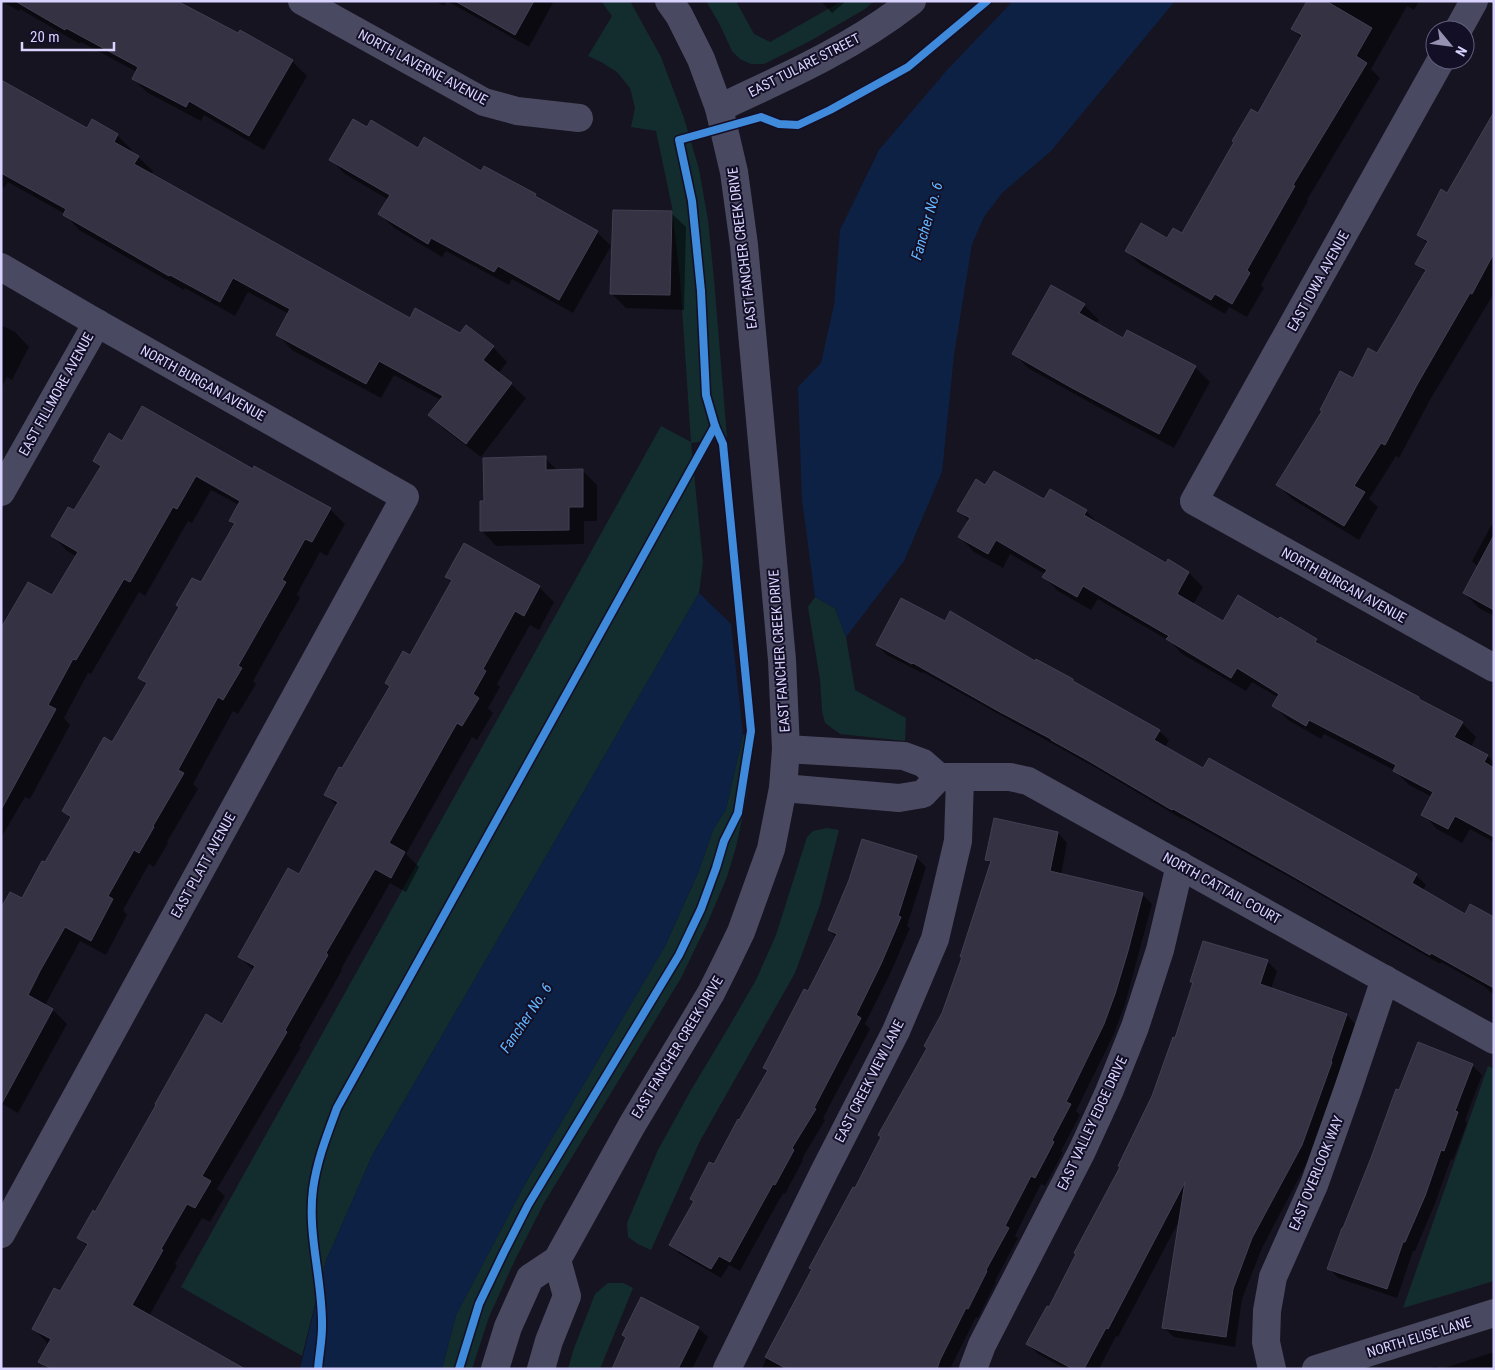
<svg xmlns="http://www.w3.org/2000/svg" width="1495" height="1370" viewBox="0 0 1495 1370" font-family="'Roboto Condensed',sans-serif">
<style>
.green{fill:#132c2d}
.water{fill:#0d2144}
.shadow{fill:#0007}
.building{fill:#343243;stroke:#433f54}
.lines{fill:none;stroke-linecap:round;stroke-linejoin:round}
.minor{stroke:#4a4962;stroke-width:28}
.cycleway-casing{stroke:#130f26;stroke-width:11}
.cycleway{stroke:#408adc;stroke-width:8}
.labels{text-anchor:middle;stroke-width:4;stroke-linejoin:round;paint-order:stroke}
.street-label{font-size:14px;fill:#d9d4ff;stroke:#130f26}
.water-label{font-size:15px;font-style:italic;fill:#62b6ff;stroke:#130f26}
</style>
<rect width="100%" height="100%" fill="#161421"/>
<g class="green">
<polygon points="601,1 630,1 661,57 684,118 699,169 708,220 714,279 727,438 691,443 703,563 699,593 372,1156 326,1261 302,1356 181,1287 661,426 691,442 680,278 672,207 656,131 631,127 635,108 630,88 617,72 601,62 588,56 612,16"/>
<polygon points="706,1 736,1 754,34 770,42 842,1 874,1 865,9 810,41 764,64 751,64 740,59 732,51 719,23"/>
<polygon points="815,597 835,608 846,637 855,690 906,718 905,741 840,734 825,723 822,711 820,679 808,607"/>
<polygon points="743,735 754,735 747,795 736,847 727,877 707,924 681,978 544,1203 514,1262 489,1317 472,1369 442,1369 456,1315 525,1184 665,946 698,873 713,830 726,809"/>
<polygon points="827,828 839,830 820,905 795,973 700,1141 651,1250 638,1244 628,1237 627,1223 658,1150 691,1090 727,1030 756,980 776,935 807,837 813,831"/>
<polygon points="1488,1066 1494,1069 1494,1281 1403,1308"/>
<polygon points="608,1283 623,1283 633,1288 600,1369 568,1369 573,1351 595,1294"/>
</g>
<g class="water">
<polygon points="1013,1 1175,1 1051,151 1002,193 984,217 972,244 954,355 942,472 904,561 846,637 835,608 815,597 802,500 798,387 821,363 834,305 840,230 879,150 948,69"/>
<polygon points="699,593 731,624 743,735 726,809 713,830 698,873 665,946 525,1184 456,1315 442,1369 300,1369 326,1261 372,1156"/>
</g>
<g class="shadow">
<polygon points="1,1 176,1 292,61 307,76 264,150 204,115 201,121 148,93 133,79 137,72 81,42 80,44 20,9 19,11"/>
<polygon points="435,1 447,1 444,6"/>
<polygon points="447,1 554,1 529,47"/>
<polygon points="821,1 846,1 832,13"/>
<polygon points="1308,1 1419,1 1414,10 1407,6 1371,69 1380,78 1307,200 1308,201 1261,285 1264,288 1247,317 1229,307 1225,314 1141,265 1126,251 1182,235 1258,115 1302,38 1292,29"/>
<polygon points="1,81 87,130 117,135 132,150 130,152 138,157 153,171 151,175 411,320 460,335 493,347 507,362 498,374 511,384 526,398 481,457 444,429 430,415 441,400 394,375 381,398 292,350 278,335 289,314 248,292 235,316 185,288 184,290 79,230 65,214 8,182 4,188 1,186"/>
<polygon points="1494,114 1494,293 1431,398 1399,458 1396,456 1369,499 1378,507 1359,540 1292,499 1278,485 1353,379 1378,355 1426,273 1417,264 1428,244 1418,234 1448,195"/>
<polygon points="368,129 482,173 535,195 539,199 597,232 611,246 573,313 512,279 509,285 446,251 442,257 394,228 380,214 389,200 345,174 331,160"/>
<polygon points="671,213 686,227 684,310 626,308 611,293"/>
<polygon points="1084,305 1099,320 1096,324 1124,339 1195,367 1210,382 1174,448 1089,402 1028,368 1014,353"/>
<polygon points="1,325 15,332 29,347 12,380 7,377 1,389"/>
<polygon points="123,443 253,470 330,509 345,524 327,556 320,552 297,594 300,598 253,681 256,684 238,714 233,711 193,784 198,789 167,842 168,843 154,867 149,864 123,910 127,915 106,955 80,941 45,1005 53,1010 67,1024 18,1113 1,1103 23,900 71,819 63,811 113,743 147,685 140,678 201,584 235,525 231,520 239,505 211,490 192,523 188,521 145,596 139,592 91,674 88,673 64,718 70,725 30,799 25,797 1,838 1,636 52,597 76,556 67,551 53,536 75,512 101,468 94,461"/>
<polygon points="545,458 558,471 582,470 597,485 597,521 584,521 584,544 496,546 482,531 485,502"/>
<polygon points="985,487 1086,511 1101,526 1166,565 1189,573 1203,587 1193,605 1223,623 1279,621 1316,640 1325,649 1419,698 1423,702 1462,723 1476,737 1471,747 1487,756 1494,762 1494,842 1470,829 1462,843 1437,829 1423,814 1432,797 1409,785 1394,770 1324,734 1321,739 1288,720 1274,706 1279,698 1252,682 1246,691 1182,654 1171,642 1098,599 1091,610 1058,591 1044,577 1045,574 1010,554 1003,568 974,552 960,537 969,521 959,511"/>
<polygon points="1492,524 1494,524 1494,616 1479,608 1464,593 1478,567 1472,561"/>
<polygon points="447,577 539,587 554,602 539,630 530,625 497,684 500,687 488,708 493,713 477,740 472,737 406,854 419,867 406,892 390,883 341,969 342,970 299,1046 301,1047 217,1189 225,1196 210,1222 202,1218 175,1264 177,1266 149,1316 243,1369 47,1369 40,1361 49,1345 34,1329 60,1293 88,1247 79,1238 222,1026 254,971 239,956 300,876 337,806 326,795 342,770 391,687 387,683 411,657 452,582"/>
<polygon points="945,623 1073,680 1077,684 1159,731 1169,740 1165,747 1204,770 1416,875 1426,885 1422,891 1465,916 1494,918 1494,995 1485,987 1441,962 1440,964 1300,883 1183,818 1182,819 1098,769 923,672 922,673 887,655 877,645"/>
<polygon points="1058,833 1067,843 1061,875 1142,894 1152,904 1125,1004 1114,1034 1076,1111 1080,1115 1061,1151 1063,1152 1045,1186 1041,1184 1015,1236 1018,1238 995,1281 996,1282 978,1318 976,1317 950,1369 762,1369 769,1351 813,1270 811,1268 855,1189 928,1048 943,1013 963,958 961,956 992,865 987,860"/>
<polygon points="916,857 926,867 907,926 910,928 890,974 865,1024 870,1029 823,1118 825,1120 802,1159 803,1160 785,1194 783,1193 740,1271 729,1265 721,1278 680,1254 670,1244 695,1202 691,1199 715,1166 769,1071 765,1068 809,993 837,938 829,930"/>
<polygon points="1267,961 1277,971 1271,989 1347,1015 1356,1025 1311,1155 1262,1248 1242,1299 1235,1347 1174,1337 1164,1328 1180,1219 1118,1337 1116,1336 1099,1369 1066,1369 1038,1354 1028,1344 1049,1309 1122,1167 1154,1097 1176,1039 1194,983 1192,981"/>
<polygon points="1472,1065 1482,1075 1465,1120 1467,1123 1453,1160 1451,1159 1434,1206 1415,1251 1413,1251 1397,1298 1338,1278 1329,1268 1400,1091"/>
<polygon points="698,1328 708,1337 692,1369 614,1369 627,1338 624,1335"/>
<polygon points="1494,1352 1494,1369 1441,1369"/>
<polygon points="1436,1366 1439,1369 1426,1369"/>
</g>
<g class="building">
<polygon points="15,1 177,1 238,33 240,30 293,60 249,136 189,101 186,107 132,79 138,67 66,28 65,30"/>
<polygon points="455,1 534,1 515,35"/>
<polygon points="1307,1 1326,1 1372,28 1356,56 1367,63 1293,185 1295,186 1247,270 1250,273 1232,304 1215,294 1211,300 1125,251 1141,223 1167,238 1173,228 1182,233 1234,142 1232,141 1251,109 1258,113 1302,35 1291,29"/>
<polygon points="1,80 87,128 92,119 118,134 114,142 139,156 134,164 410,318 415,308 460,333 466,325 494,346 483,360 512,383 466,444 428,415 443,396 379,361 366,384 276,335 290,309 233,278 220,302 170,275 169,276 63,215 66,209 1,173"/>
<polygon points="1494,112 1494,253 1472,294 1470,293 1418,383 1385,445 1381,443 1354,486 1365,492 1344,526 1276,485 1322,411 1320,410 1340,371 1353,378 1368,348 1377,353 1426,270 1415,264 1428,241 1417,235 1441,189 1447,193"/>
<polygon points="353,119 367,127 371,120 418,148 424,137 481,171 484,166 536,194 535,196 598,231 559,300 498,266 494,272 431,238 428,244 378,214 390,195 329,160"/>
<polygon points="613,210 672,211 670,295 610,294"/>
<polygon points="1051,285 1085,304 1079,313 1123,338 1127,330 1196,366 1159,434 1072,388 1012,354"/>
<polygon points="142,406 253,469 254,466 331,508 312,542 305,539 282,580 286,582 238,666 242,668 223,700 218,697 178,770 184,773 153,826 154,827 139,853 134,850 108,896 113,899 91,941 65,927 40,971 28,995 53,1009 1,1105 1,908 10,892 22,898 42,861 45,862 71,817 62,811 104,737 112,742 147,683 138,678 179,607 176,605 192,578 201,582 235,523 229,521 240,501 196,476 177,509 173,507 130,582 124,579 76,660 73,659 48,705 56,709 1,810 1,628 28,582 52,595 78,552 51,536 68,507 74,510 101,466 93,461 109,433 122,441"/>
<polygon points="546,456 546,470 583,469 583,507 569,507 569,530 480,531 480,501 484,501 483,458"/>
<polygon points="994,471 1044,499 1050,489 1087,510 1084,515 1166,563 1168,559 1189,572 1177,594 1223,621 1238,595 1278,619 1280,617 1317,639 1315,642 1419,697 1419,699 1463,722 1454,737 1488,755 1484,762 1494,768 1494,837 1455,816 1448,829 1421,815 1433,792 1393,771 1396,765 1309,720 1306,726 1272,706 1279,694 1237,668 1231,678 1166,639 1169,636 1083,586 1077,597 1042,577 1047,570 996,540 988,554 958,537 970,518 957,511 976,479 985,485"/>
<polygon points="1494,535 1494,610 1463,593"/>
<polygon points="464,543 540,586 524,616 515,611 483,669 486,671 473,694 479,698 462,726 457,723 389,843 405,852 391,878 375,869 326,953 328,955 285,1030 287,1032 202,1176 211,1181 195,1208 187,1204 161,1249 163,1250 132,1305 245,1369 52,1369 38,1362 51,1339 32,1329 54,1288 60,1291 88,1244 77,1238 93,1210 95,1212 156,1105 155,1104 206,1014 222,1024 255,966 238,957 288,868 299,874 338,802 324,795 339,767 342,768 390,686 385,683 403,651 410,655 452,580 445,577"/>
<polygon points="901,598 945,621 950,611 1035,661 1036,659 1073,679 1073,681 1160,730 1154,740 1203,768 1209,758 1417,874 1412,883 1465,914 1470,904 1494,917 1494,988 1431,953 1430,955 1289,874 1173,809 1172,810 1087,760 1051,740 1051,739 1000,712 913,663 912,664 876,645"/>
<polygon points="994,818 1058,832 1050,871 1143,893 1128,951 1115,994 1104,1024 1066,1102 1071,1104 1052,1140 1054,1142 1035,1178 1031,1176 1005,1226 1009,1228 986,1270 987,1271 968,1309 966,1308 940,1360 937,1369 787,1369 765,1357 812,1269 809,1268 853,1187 855,1188 881,1137 878,1135 927,1048 924,1046 942,1013 962,957 960,957 991,861 985,860"/>
<polygon points="862,839 917,856 898,916 901,917 881,964 856,1015 861,1018 814,1108 816,1109 792,1148 794,1150 775,1185 773,1184 730,1262 719,1256 711,1269 669,1245 694,1201 690,1199 709,1162 714,1164 738,1119 739,1120 768,1070 763,1068 804,989 808,991 837,934 828,930 849,880"/>
<polygon points="1203,941 1268,960 1260,984 1347,1014 1331,1061 1332,1062 1302,1145 1252,1238 1233,1289 1226,1337 1162,1328 1185,1182 1108,1329 1106,1328 1084,1369 1073,1369 1026,1344 1047,1306 1049,1307 1076,1254 1074,1253 1120,1167 1118,1166 1152,1096 1173,1037 1175,1038 1193,982 1190,982"/>
<polygon points="1418,1042 1473,1064 1455,1111 1458,1112 1444,1151 1441,1150 1425,1196 1405,1242 1403,1242 1387,1289 1327,1269 1342,1228 1343,1228 1371,1158 1396,1089 1399,1090"/>
<polygon points="641,1297 699,1327 678,1369 612,1369 626,1337 622,1335"/>
</g>
<g class="lines">
<g class="minor">
<polyline points="302,1 484,102 517,111 579,118"/>
<polyline points="1458,30 1474,1"/>
<polyline points="1441,60 1194,501 1494,668"/>
<path d="M 719,108 C 786,77 854,47 912,1"/>
<polyline points="1,267 97,323 405,497 1,1234"/>
<polyline points="1,492 97,323"/>
<polyline points="786,749 904,756 923,763 939,777 1010,777 1028,781 1494,1040"/>
<polyline points="783,788 899,798 923,794 939,777"/>
<polyline points="557,1260 632,1125 711,993 726,963 741,932 771,849 783,788 786,749 782,660 744,245 734,172 719,108 701,59 679,15 669,1"/>
<polyline points="495,1369 508,1327 530,1278 557,1260"/>
<polyline points="541,1369 549,1341 567,1296 557,1260"/>
<polyline points="727,1369 824,1172 896,1031 935,939 958,841 960,778"/>
<polyline points="973,1369 982,1345 1082,1151 1109,1092 1135,1027 1160,950 1180,865"/>
<polyline points="1272,1369 1266,1342 1267,1311 1273,1277 1314,1185 1348,1089 1385,979"/>
<polyline points="1316,1369 1494,1313"/>
</g>
<g class="cycleway-casing">
<g id="cycleway">
<path d="M 318,1369 C 319,1355 322,1341 322,1327 C 323,1281 307,1235 313,1189 C 317,1160 327,1135 337,1108 L 715,426"/>
<polyline points="459,1369 479,1304 504,1252 528,1205 679,955 701,909 716,868 724,841 738,813 751,731 723,444 715,426 706,395 701,291 692,201 679,140 761,117 779,124 798,125 830,110 908,67 987,1"/>
</g>
</g>
<use href="#cycleway" class="cycleway"/>
</g>
<g class="labels">
<g class="street-label">
<text transform="translate(804 65) rotate(-27)" y="5">EAST TULARE STREET</text>
<text transform="translate(423 67) rotate(28)" y="5">NORTH LAVERNE AVENUE</text>
<text transform="translate(742 248) rotate(-97)" y="5">EAST FANCHER CREEK DRIVE</text>
<text transform="translate(1318 281) rotate(-61)" y="5">EAST IOWA AVENUE</text>
<text transform="translate(203 383) rotate(29)" y="5">NORTH BURGAN AVENUE</text>
<text transform="translate(56 394) rotate(-61)" y="5">EAST FILLMORE AVENUE</text>
<text transform="translate(1344 585) rotate(29)" y="5">NORTH BURGAN AVENUE</text>
<text transform="translate(779 651) rotate(-94)" y="5">EAST FANCHER CREEK DRIVE</text>
<text transform="translate(203 865) rotate(-61)" y="5">EAST PLATT AVENUE</text>
<text transform="translate(1222 888) rotate(29)" y="5">NORTH CATTAIL COURT</text>
<text transform="translate(677 1047) rotate(-59)" y="5">EAST FANCHER CREEK DRIVE</text>
<text transform="translate(869 1081) rotate(-63)" y="5">EAST CREEK VIEW LANE</text>
<text transform="translate(1092 1123) rotate(-65)" y="5">EAST VALLEY EDGE DRIVE</text>
<text transform="translate(1316 1173) rotate(-68)" y="5">EAST OVERLOOK WAY</text>
<text transform="translate(1419 1337) rotate(-17)" y="5">NORTH ELISE LANE</text>
</g>
<g class="water-label">
<text transform="translate(927 221) rotate(-74)" y="5">Fancher No. 6</text>
<text transform="translate(526 1018) rotate(-56)" y="5">Fancher No. 6</text>
</g>
</g>
<rect width="1495" height="1370" fill="none" stroke="#d9d4ff" stroke-width="5"/>
<g transform="translate(1450 45) rotate(119)"><circle r="24" fill="#130f26" stroke="#625e7d"/>
<path d="M0-4L9 19L0 12L-9 19Z" fill="#9591b1"/>
<text y="-8" font-size="14" font-weight="bold" text-anchor="middle" fill="#d9d4ff">N</text>
</g>
<path d="M22 42v8h92v-8" fill="none" stroke="#d9d4ff" stroke-width="2.5"/>
<text x="30" y="42" font-size="15" fill="#d9d4ff" stroke="#130f26" stroke-width="4" paint-order="stroke">20 m</text>
</svg>
